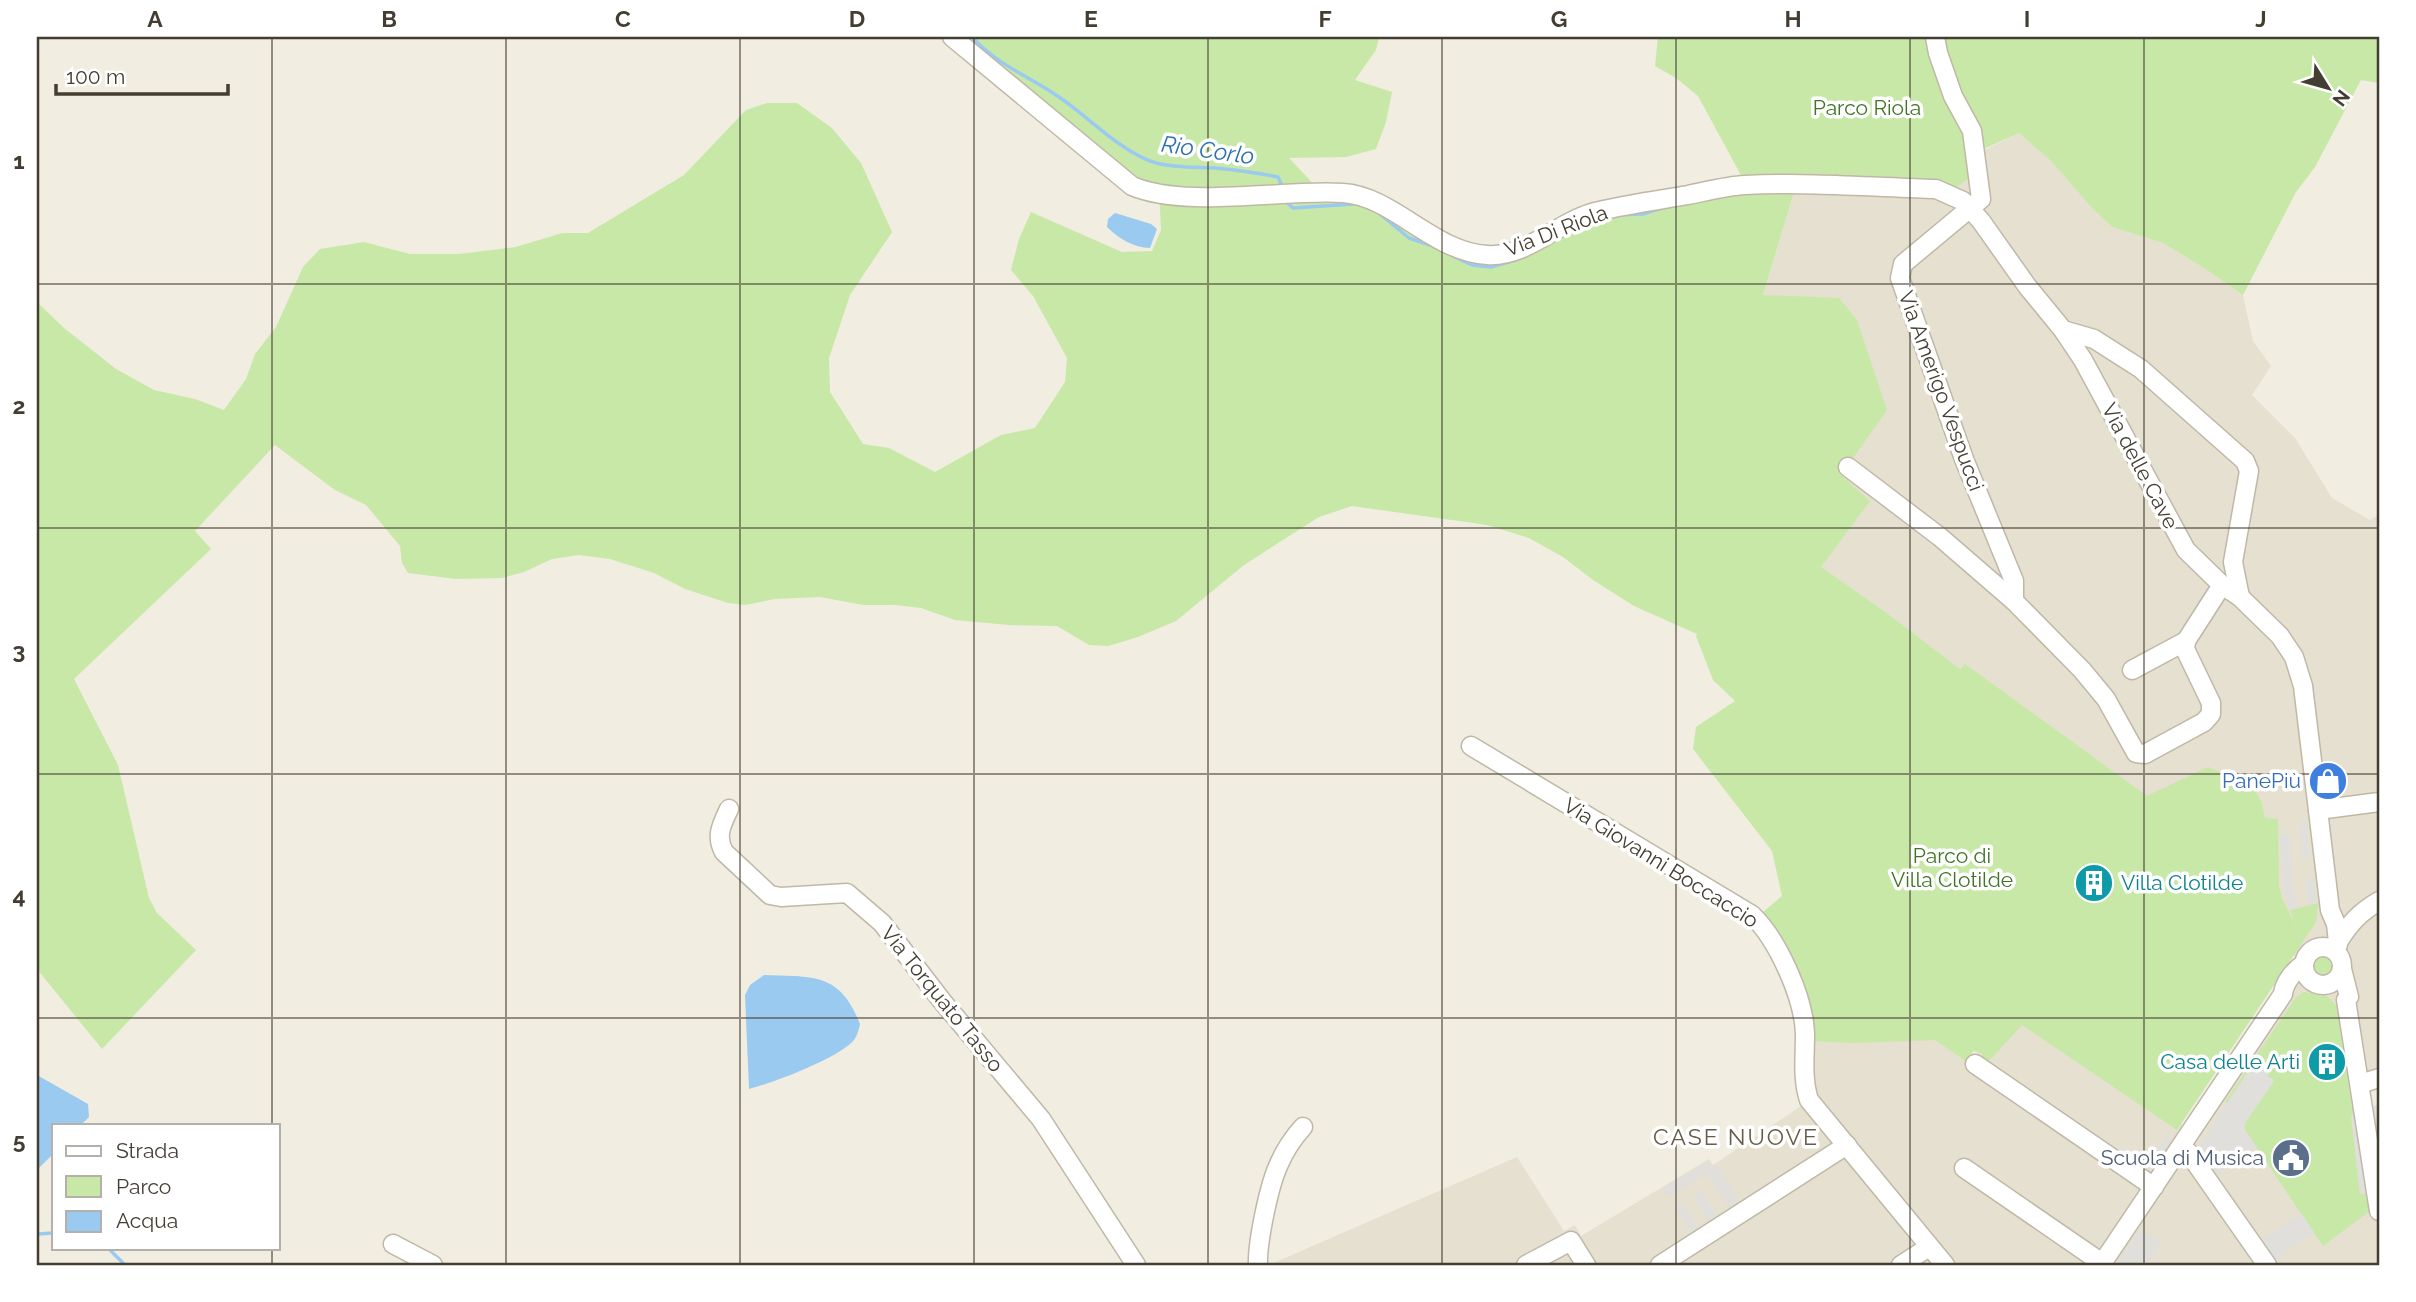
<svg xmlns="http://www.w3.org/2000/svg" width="2416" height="1302" viewBox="0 0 2416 1302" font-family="Raleway,sans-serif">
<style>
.residential{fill:#e5e0cf}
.green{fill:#c8e8a8}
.parking{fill:#e1dfdb}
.water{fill:#9bcaf1}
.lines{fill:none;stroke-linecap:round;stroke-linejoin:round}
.stream{stroke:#9bcaf1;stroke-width:3.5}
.minor-casing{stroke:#c0b8a7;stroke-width:21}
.minor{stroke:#fff;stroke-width:18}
.grid{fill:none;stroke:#433d32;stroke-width:2;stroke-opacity:0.55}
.labels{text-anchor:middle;stroke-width:7;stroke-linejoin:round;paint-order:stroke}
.park-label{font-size:21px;fill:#407525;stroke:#fff}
.street-label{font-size:21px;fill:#433d32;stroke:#fff}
.shop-label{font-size:21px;fill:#366cbe;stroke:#fff;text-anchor:end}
.culture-label{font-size:21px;fill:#0d838f;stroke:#fff;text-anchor:start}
.service-label{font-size:21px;fill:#4e5e75;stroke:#fff;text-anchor:end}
.water-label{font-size:23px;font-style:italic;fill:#2a71b0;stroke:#fff}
.neighbourhood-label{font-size:23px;letter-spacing:2px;fill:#665c49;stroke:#fff}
.neatline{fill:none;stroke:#433d32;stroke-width:2.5}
.grid-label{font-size:23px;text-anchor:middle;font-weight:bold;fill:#433d32}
</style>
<rect width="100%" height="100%" fill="#f1ede1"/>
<polygon class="residential" points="2019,133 2051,161 2092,208 2112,227 2163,243 2204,268 2243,295 2253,341 2271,366 2252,395 2295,438 2332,498 2370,520 2379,515 2379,1086 2362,1091 2379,1193 2379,1265 2276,1265 2271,1258 2254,1265 1269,1265 1517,1157 1564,1231 1575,1225 1581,1236 1709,1159 1713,1165 1804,1104 1801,999 1930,1037 1974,1057 1989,1035 2025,1018 2185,1127 2298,960 2260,915 2152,822 1817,572 1869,501 1841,475 1763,296 1795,189 1956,164"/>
<g class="green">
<polygon points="954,37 1379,37 1376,50 1355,80 1392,92 1386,122 1376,149 1346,157 1289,158 1321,192 1351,195 1484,254 1555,229 1742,177 1698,96 1676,78 1655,66 1658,37 2379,37 2379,83 2361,80 2315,167 2296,192 2243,295 2204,268 2163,243 2112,227 2092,208 2051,161 2019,133 1977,152 1971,177 1955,188 1939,186 1921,198 1795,189 1763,295 1839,298 1857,320 1887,410 1841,475 1870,501 1821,567 1885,612 1960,669 1965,664 2147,796 2208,767 2253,787 2261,801 2265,818 2278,819 2279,885 2282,898 2296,926 2290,910 2318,903 2316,922 2177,1130 2022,1025 1986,1064 1982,1062 1982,1053 1973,1051 1970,1061 1967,1062 1935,1040 1855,1043 1808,1041 1764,917 1763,912 1782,896 1772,851 1693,749 1696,727 1735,701 1713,680 1696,636 1697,634 1634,606 1593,580 1563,557 1529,538 1487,525 1352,506 1319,517 1244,565 1176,621 1138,637 1108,646 1089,645 1057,626 1009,625 955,620 921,608 895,605 863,605 820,597 775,599 745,605 728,603 685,589 654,573 610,559 579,555 552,559 524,572 502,578 456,579 408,573 402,563 400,546 366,505 335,490 275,445 195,531 211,549 74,679 118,765 149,898 157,913 196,950 102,1049 37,969 37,302 64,328 116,369 154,390 195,399 224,410 246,379 255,354 276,327 303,267 320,249 364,242 410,254 459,254 516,247 562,233 588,233 684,175 746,110 767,103 797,103 832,128 861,163 892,232 850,295 829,358 830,392 863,444 889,448 935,472 1001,435 1035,428 1065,382 1067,358 1033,296 1011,270 1019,239 1031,212 1122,252 1152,251 1161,230 1159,189 1107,160"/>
<circle cx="2322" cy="966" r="11"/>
<polygon points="2304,992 2327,996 2336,1005 2352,1107 2357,1107 2360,1194 2368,1193 2371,1210 2323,1246 2244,1129 2245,1123 2274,1080 2267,1076 2272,1067 2260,1071 2252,1066 2227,1103 2225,1102 2296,997"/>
</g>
<g class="parking">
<polygon points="2307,821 2310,857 2302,857 2300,822"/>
<polygon points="2280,835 2290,835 2292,886 2299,908 2290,910 2283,889"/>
<polygon points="2314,878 2317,903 2309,905 2306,879"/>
<polygon points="2266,1063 2273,1068 2267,1076 2274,1081 2245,1123 2244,1128 2256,1146 2216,1174 2197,1149 2252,1066 2260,1071"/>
<polygon points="2379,1105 2379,1205 2368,1193 2360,1194 2351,1117 2357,1107"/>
<polygon points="2168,1134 2175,1139 2152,1172 2145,1167"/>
<polygon points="1708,1161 1712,1167 1716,1164 1740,1202 1730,1209 1707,1174 1668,1197 1663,1188"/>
<polygon points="1701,1190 1717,1216 1709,1221 1693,1195"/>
<polygon points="1683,1203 1699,1229 1691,1234 1675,1208"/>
<polygon points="2301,1213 2314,1232 2274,1261 2276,1265 2261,1265 2260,1243"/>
<polygon points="2140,1229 2161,1243 2146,1265 2126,1265 2118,1260"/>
</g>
<g class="water">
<path d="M 1115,213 L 1151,224 L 1157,229 L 1150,248 C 1134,248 1118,238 1107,227 L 1108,219 Z"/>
<path d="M 764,975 C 813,977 840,972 860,1024 C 859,1029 857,1036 854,1040 C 839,1058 773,1083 749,1089 L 745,995 L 750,985 Z"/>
<polygon points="37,1075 88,1104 89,1117 81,1125 54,1125 54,1153 37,1170"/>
</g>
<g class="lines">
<g class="stream">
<path d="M 972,37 C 996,64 1030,77 1059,97 C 1090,118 1122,153 1156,163 C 1176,168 1195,167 1215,168 C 1236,170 1258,173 1278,177 L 1284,190"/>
<polyline points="1285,201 1293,208 1354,204"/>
<polyline points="1380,214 1409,238 1430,245 1472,265 1491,267 1515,260"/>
<polyline points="1617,215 1643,214 1661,208"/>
<polyline points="1590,223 1610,217"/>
<polyline points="37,1234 54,1233"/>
<polyline points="108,1248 125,1265"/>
</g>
<g class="minor-casing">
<g id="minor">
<path d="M 952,37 L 1132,186 C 1187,209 1281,189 1343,193 C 1393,196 1433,252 1487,255 C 1528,258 1560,219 1599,211 C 1629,204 1659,200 1688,195 C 1708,191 1726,186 1745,185 C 1809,182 1873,187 1936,189 L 1963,201 L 1981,221 L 2027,286 L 2063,330 L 2083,360 L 2186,550 L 2222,585 L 2240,597 L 2280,636 L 2294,657 L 2303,686 L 2330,910 L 2336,924 L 2338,942"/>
<polyline points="1935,37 1938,53 1953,96 1972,131 1981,199 1903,264 1900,278 1964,459 2014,581 2014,601"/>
<polyline points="2063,330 2094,339 2141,369 2245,461 2249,471 2233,562 2240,597"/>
<polyline points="1848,467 1940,537 2014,601 2082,670 2106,699 2136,753 2145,754 2204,722 2211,714 2211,703 2185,649 2186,641"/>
<polyline points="2132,670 2186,641 2222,585"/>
<path d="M 1471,746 L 1752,915 C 1778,940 1804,998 1805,1034 C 1805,1056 1802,1079 1809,1100 L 1945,1265"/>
<path d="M 729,809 C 722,824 715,836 724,852 L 770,895 L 781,897 L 847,893 L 882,923 L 942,1001 L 1041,1119 L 1136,1265"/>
<polyline points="2318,810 2379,802"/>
<path d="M 2338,945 L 2338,942 C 2351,922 2359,913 2379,901"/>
<circle cx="2323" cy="966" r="19"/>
<polyline points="2342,969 2349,997 2346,1000 2379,1211"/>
<polyline points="1975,1064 2154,1187"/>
<polyline points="2360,1084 2379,1078"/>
<polyline points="2181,1147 2188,1152 2267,1265"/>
<polyline points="1964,1168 2102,1263"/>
<polyline points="393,1244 433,1265"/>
<path d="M 1258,1265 C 1257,1243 1269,1185 1279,1164 C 1285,1150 1293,1138 1303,1127"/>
<polyline points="1526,1265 1571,1241 1586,1265"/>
<polyline points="1660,1265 1847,1145"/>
<polyline points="1901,1265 1929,1247"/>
<path d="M 2101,1265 L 2283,994 C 2284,983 2294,970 2304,964"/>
</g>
</g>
<use href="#minor" class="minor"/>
</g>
<path class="grid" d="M 272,37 L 272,1125M 506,37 L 506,1265M 740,37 L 740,1265M 974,37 L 974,1265M 1208,37 L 1208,1265M 1442,37 L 1442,1265M 1676,37 L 1676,1265M 1910,37 L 1910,1265M 2144,37 L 2144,1265M 37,284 L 2379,284M 37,528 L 2379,528M 37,774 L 2379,774M 37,1018 L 2379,1018M 272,1248 L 272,1265"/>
<defs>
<g id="shop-disc" transform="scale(2.0125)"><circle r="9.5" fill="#3f7fe0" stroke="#fff"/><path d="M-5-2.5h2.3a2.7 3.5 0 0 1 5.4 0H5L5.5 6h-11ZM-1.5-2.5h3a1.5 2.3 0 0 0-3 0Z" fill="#fff"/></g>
<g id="building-disc" transform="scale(2.0125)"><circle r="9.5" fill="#0f9aa8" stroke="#fff"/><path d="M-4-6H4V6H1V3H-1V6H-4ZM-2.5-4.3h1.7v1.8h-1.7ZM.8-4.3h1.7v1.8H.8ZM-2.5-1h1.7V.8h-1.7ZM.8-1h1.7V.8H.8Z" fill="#fff"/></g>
<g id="civic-disc" transform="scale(2.0125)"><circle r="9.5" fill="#5c6f8a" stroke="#fff"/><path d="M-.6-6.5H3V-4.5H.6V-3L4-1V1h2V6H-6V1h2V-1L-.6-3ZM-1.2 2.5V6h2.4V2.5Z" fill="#fff"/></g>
</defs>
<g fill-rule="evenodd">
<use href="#shop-disc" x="2328" y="781"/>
<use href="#building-disc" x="2094" y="883"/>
<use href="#building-disc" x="2327" y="1062"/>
<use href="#civic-disc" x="2291" y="1158"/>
</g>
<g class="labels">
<g class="park-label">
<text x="1867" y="115">Parco Riola</text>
<text x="1952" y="863">Parco di<tspan x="1952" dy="24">Villa Clotilde</tspan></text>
</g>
<g class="street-label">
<text transform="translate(1556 231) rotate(-21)" y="7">Via Di Riola</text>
<text transform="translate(1941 391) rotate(70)" y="7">Via Amerigo Vespucci</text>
<text transform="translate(2140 466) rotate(62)" y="7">Via delle Cave</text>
<text transform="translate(1661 863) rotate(32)" y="7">Via Giovanni Boccaccio</text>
<text transform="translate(942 999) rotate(51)" y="7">Via Torquato Tasso</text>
</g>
<g class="shop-label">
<text x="2301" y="788">PanePiù</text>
</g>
<g class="culture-label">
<text x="2121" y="890">Villa Clotilde</text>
<text x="2300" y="1069" text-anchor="end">Casa delle Arti</text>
</g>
<g class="service-label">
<text x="2264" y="1165">Scuola di Musica</text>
</g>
<g class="water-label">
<text transform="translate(1208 150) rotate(8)" y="8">Rio Corlo</text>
</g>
<g class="neighbourhood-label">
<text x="1736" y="1145">CASE NUOVE</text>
</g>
</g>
<rect width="2416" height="1302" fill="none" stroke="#ffffff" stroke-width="77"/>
<rect x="52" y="1124" width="228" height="126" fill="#ffffff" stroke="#b4b1ad" stroke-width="2"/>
<rect x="66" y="1146" width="35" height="10" fill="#ffffff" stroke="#b4b1ad" stroke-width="2"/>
<text x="116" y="1158" font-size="21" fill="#433d32">Strada</text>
<rect x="66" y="1176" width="35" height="21" fill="#c8e8a8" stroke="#b4b1ad" stroke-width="2"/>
<text x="116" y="1194" font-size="21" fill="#433d32">Parco</text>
<rect x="66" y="1211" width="35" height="21" fill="#9bcaf1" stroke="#b4b1ad" stroke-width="2"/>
<text x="116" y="1228" font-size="21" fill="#433d32">Acqua</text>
<g transform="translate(2328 88) rotate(127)" stroke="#ffffff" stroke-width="5" paint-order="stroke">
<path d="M0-5L12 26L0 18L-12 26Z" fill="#433d32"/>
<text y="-10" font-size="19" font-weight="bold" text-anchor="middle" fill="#433d32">N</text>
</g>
<path d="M56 84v10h172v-10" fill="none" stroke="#433d32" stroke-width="3.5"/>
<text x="66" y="84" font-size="21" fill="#433d32" stroke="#ffffff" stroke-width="5" paint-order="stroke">100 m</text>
<rect x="38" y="38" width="2340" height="1226" class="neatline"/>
<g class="grid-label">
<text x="155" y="27">A</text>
<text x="389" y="27">B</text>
<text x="623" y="27">C</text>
<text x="857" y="27">D</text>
<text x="1091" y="27">E</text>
<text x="1325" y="27">F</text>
<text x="1559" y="27">G</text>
<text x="1793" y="27">H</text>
<text x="2027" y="27">I</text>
<text x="2261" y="27">J</text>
<text x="19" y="169">1</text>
<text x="19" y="414">2</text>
<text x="19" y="659">3</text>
<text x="19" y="904">4</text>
<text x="19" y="1149">5</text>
</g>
</svg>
